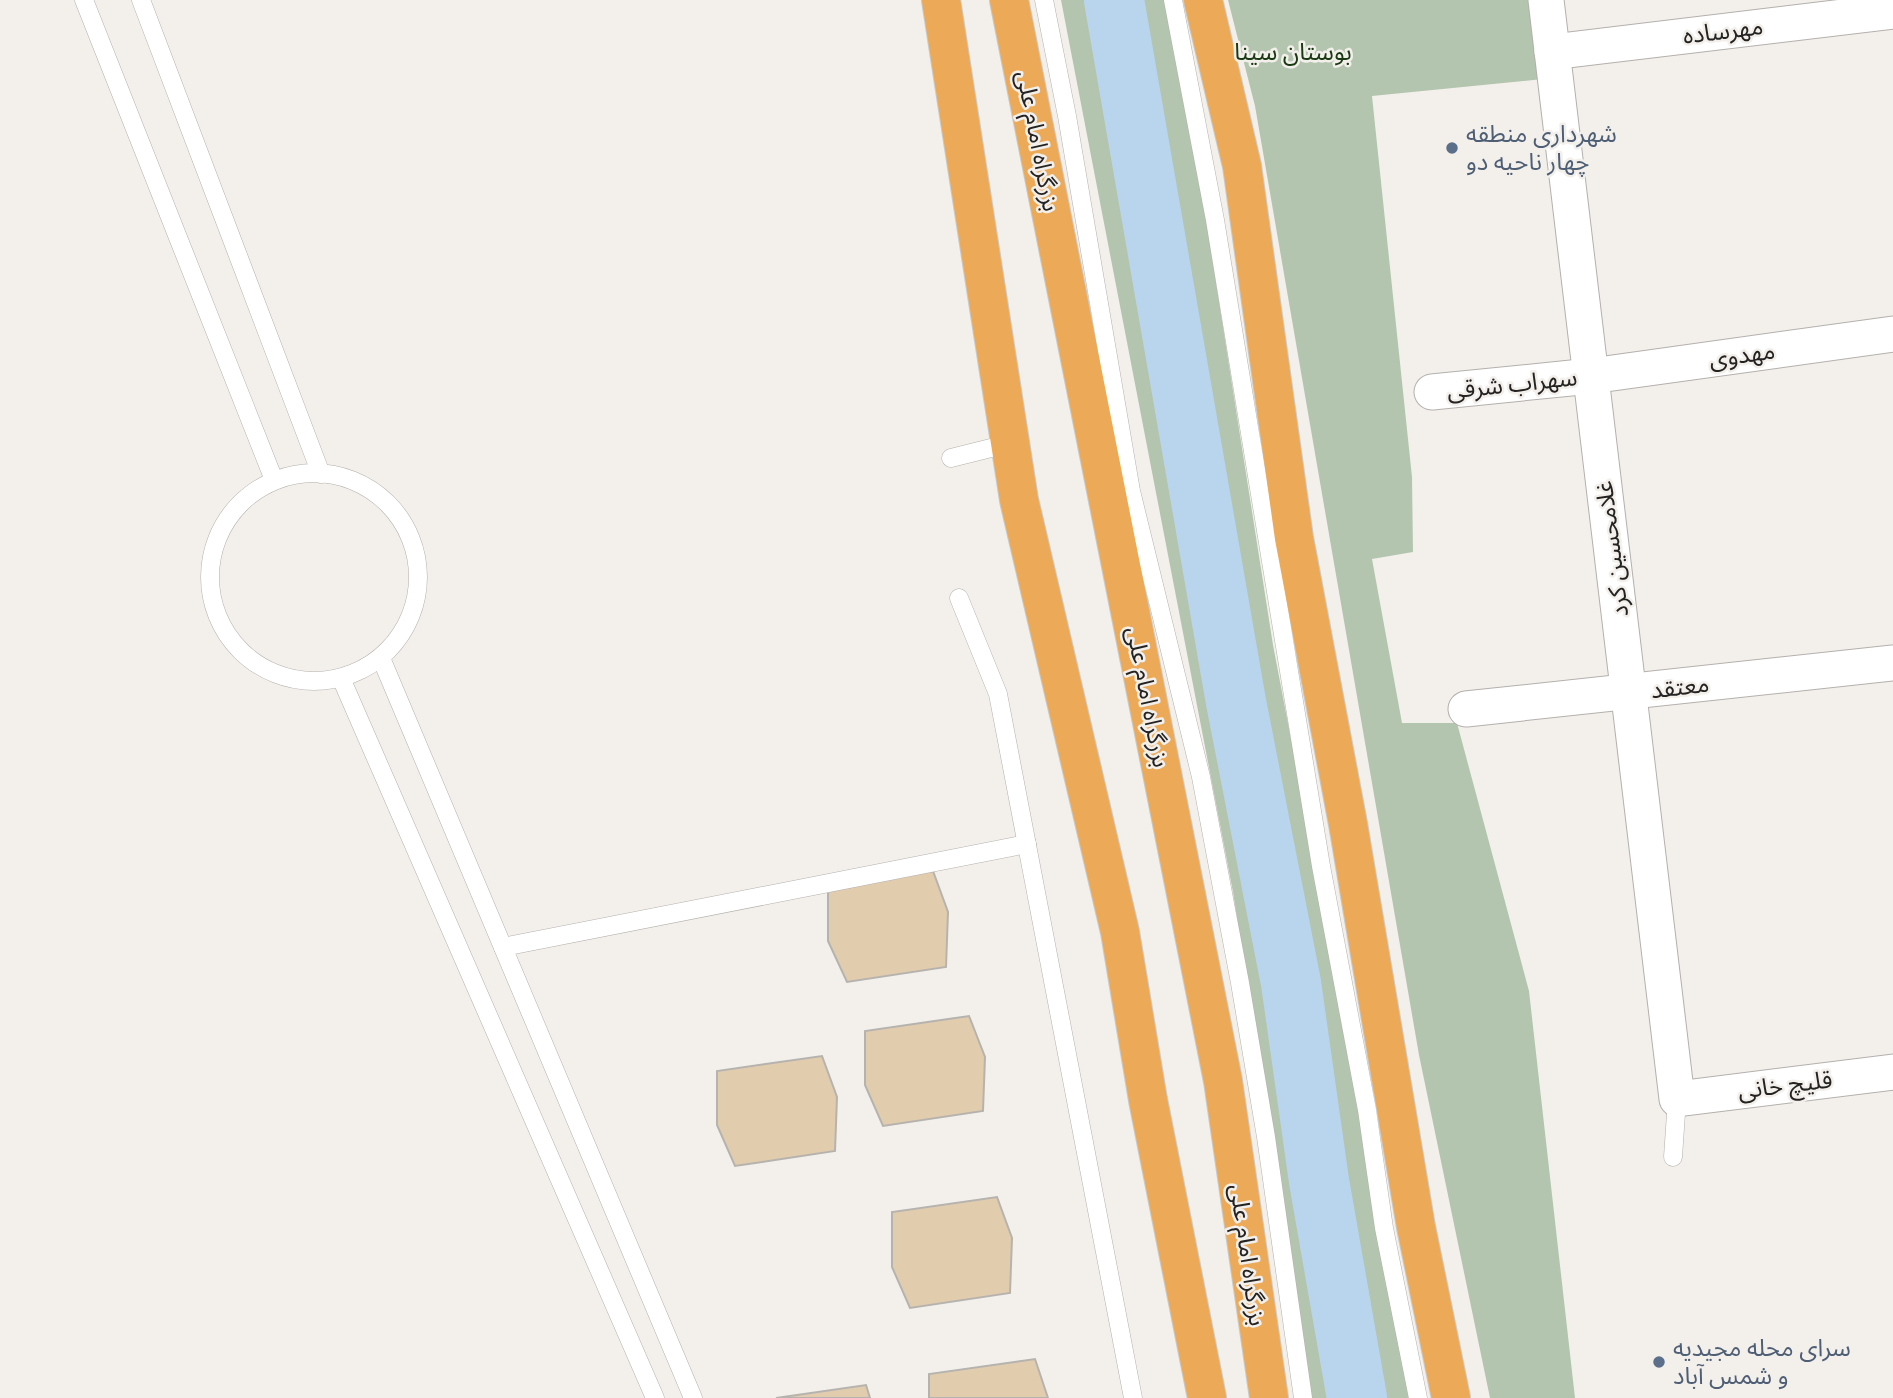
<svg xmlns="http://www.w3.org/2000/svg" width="1893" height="1398" viewBox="0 0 1893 1398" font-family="Ubuntu,'Noto Sans Arabic',sans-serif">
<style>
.green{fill:#b3c5af}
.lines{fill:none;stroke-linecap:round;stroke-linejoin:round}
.river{stroke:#b9d5ee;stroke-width:60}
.building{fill:#e1ccae;stroke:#b6b3af;stroke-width:2}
.service-casing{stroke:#b4b0ad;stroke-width:19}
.minor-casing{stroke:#b4b0ad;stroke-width:37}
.trunk-casing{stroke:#cacaca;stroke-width:40}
.service{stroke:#fff;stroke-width:18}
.minor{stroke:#fff;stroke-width:35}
.trunk{stroke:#ecaa58;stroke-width:38}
.service-dot{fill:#5c6f8a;stroke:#f3f0ec;stroke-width:2.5}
.labels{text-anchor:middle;stroke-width:5;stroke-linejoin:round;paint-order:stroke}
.street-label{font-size:24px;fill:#242322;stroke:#f3f0ec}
.park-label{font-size:24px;fill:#183911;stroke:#f3f0ec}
.service-label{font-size:24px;fill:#4e5e75;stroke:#f3f0ec;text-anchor:start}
</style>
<rect width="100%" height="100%" fill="#f3f0ec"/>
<g class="green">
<polygon points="1061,0 1164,0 1203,200 1273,645 1344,1017 1411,1398 1311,1398 1233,892"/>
<polygon points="1228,0 1533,0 1543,79 1372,96 1412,477 1413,552 1372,559 1402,723 1457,723 1529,991 1575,1398 1490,1398 1419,1055 1255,106"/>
</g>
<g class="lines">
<polyline class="river" points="1114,0 1236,702 1291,983 1319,1181 1357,1398"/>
</g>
<g class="building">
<polygon points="933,871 948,912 946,967 847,982 828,941 828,886"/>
<polygon points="969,1016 985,1057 983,1111 883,1126 865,1085 865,1031"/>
<polygon points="822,1056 837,1097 835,1151 735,1166 717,1125 717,1071"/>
<polygon points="997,1197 1012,1238 1010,1293 910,1308 892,1267 892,1212"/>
<polygon points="1035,1359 1048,1398 929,1398 929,1374"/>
<polygon points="866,1385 870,1398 776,1398"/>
</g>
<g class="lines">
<g class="service-casing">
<g id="service">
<polyline points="84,0 274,480"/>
<polyline points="141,0 321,474"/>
<polyline points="1044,0 1067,116 1131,491 1201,777 1240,983 1266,1137 1303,1398"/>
<polyline points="1173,0 1215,220 1321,866 1367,1110 1384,1228 1418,1398"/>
<polyline points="951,458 1011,443"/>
<circle cx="314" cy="577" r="104"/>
<polyline points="959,598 998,694 1133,1398"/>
<polyline points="381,658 693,1398"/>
<polyline points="341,678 655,1398"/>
<polyline points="503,947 1027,844"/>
<polyline points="1673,1157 1677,1099"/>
</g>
</g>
<g class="minor-casing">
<g id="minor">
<polyline points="1546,0 1677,1099 1893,1072"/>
<polyline points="1552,52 1893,11"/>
<polyline points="1432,392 1591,376 1893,334"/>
<polyline points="1466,709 1893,663"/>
</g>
</g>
<g class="trunk-casing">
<g id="trunk">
<polyline points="941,0 1019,500 1120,932 1148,1100 1207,1398"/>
<polyline points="1009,0 1223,1081 1269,1398"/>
<polyline points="1203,0 1242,166 1294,538 1348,824 1416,1227 1451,1398"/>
</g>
</g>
<use href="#service" class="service"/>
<use href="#minor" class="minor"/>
<use href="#trunk" class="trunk"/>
</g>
<g class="service-dot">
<circle cx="1452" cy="148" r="7"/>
<circle cx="1659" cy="1362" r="7"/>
</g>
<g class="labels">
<g class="street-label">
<text transform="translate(1723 31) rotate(-7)" y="8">مهرساده</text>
<text transform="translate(1038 141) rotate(79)" y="8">بزرگراه امام علی</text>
<text transform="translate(1742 355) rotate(-8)" y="8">مهدوی</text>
<text transform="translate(1512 384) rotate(-6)" y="8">سهراب شرقی</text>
<text transform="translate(1612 549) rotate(-97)" y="8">غلامحسین کرد</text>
<text transform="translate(1680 687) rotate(-7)" y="8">معتقد</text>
<text transform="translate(1148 697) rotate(79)" y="8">بزرگراه امام علی</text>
<text transform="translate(1785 1085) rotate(-7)" y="8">قلیچ خانی</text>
<text transform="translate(1248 1255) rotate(82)" y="8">بزرگراه امام علی</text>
</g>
<g class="park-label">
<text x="1293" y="60">بوستان سینا</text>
</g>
<g class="service-label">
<text x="1466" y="142">شهرداری منطقه<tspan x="1466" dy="28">چهار ناحیه دو</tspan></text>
<text x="1673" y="1356">سرای محله مجیدیه<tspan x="1673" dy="28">و شمس آباد</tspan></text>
</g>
</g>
</svg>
